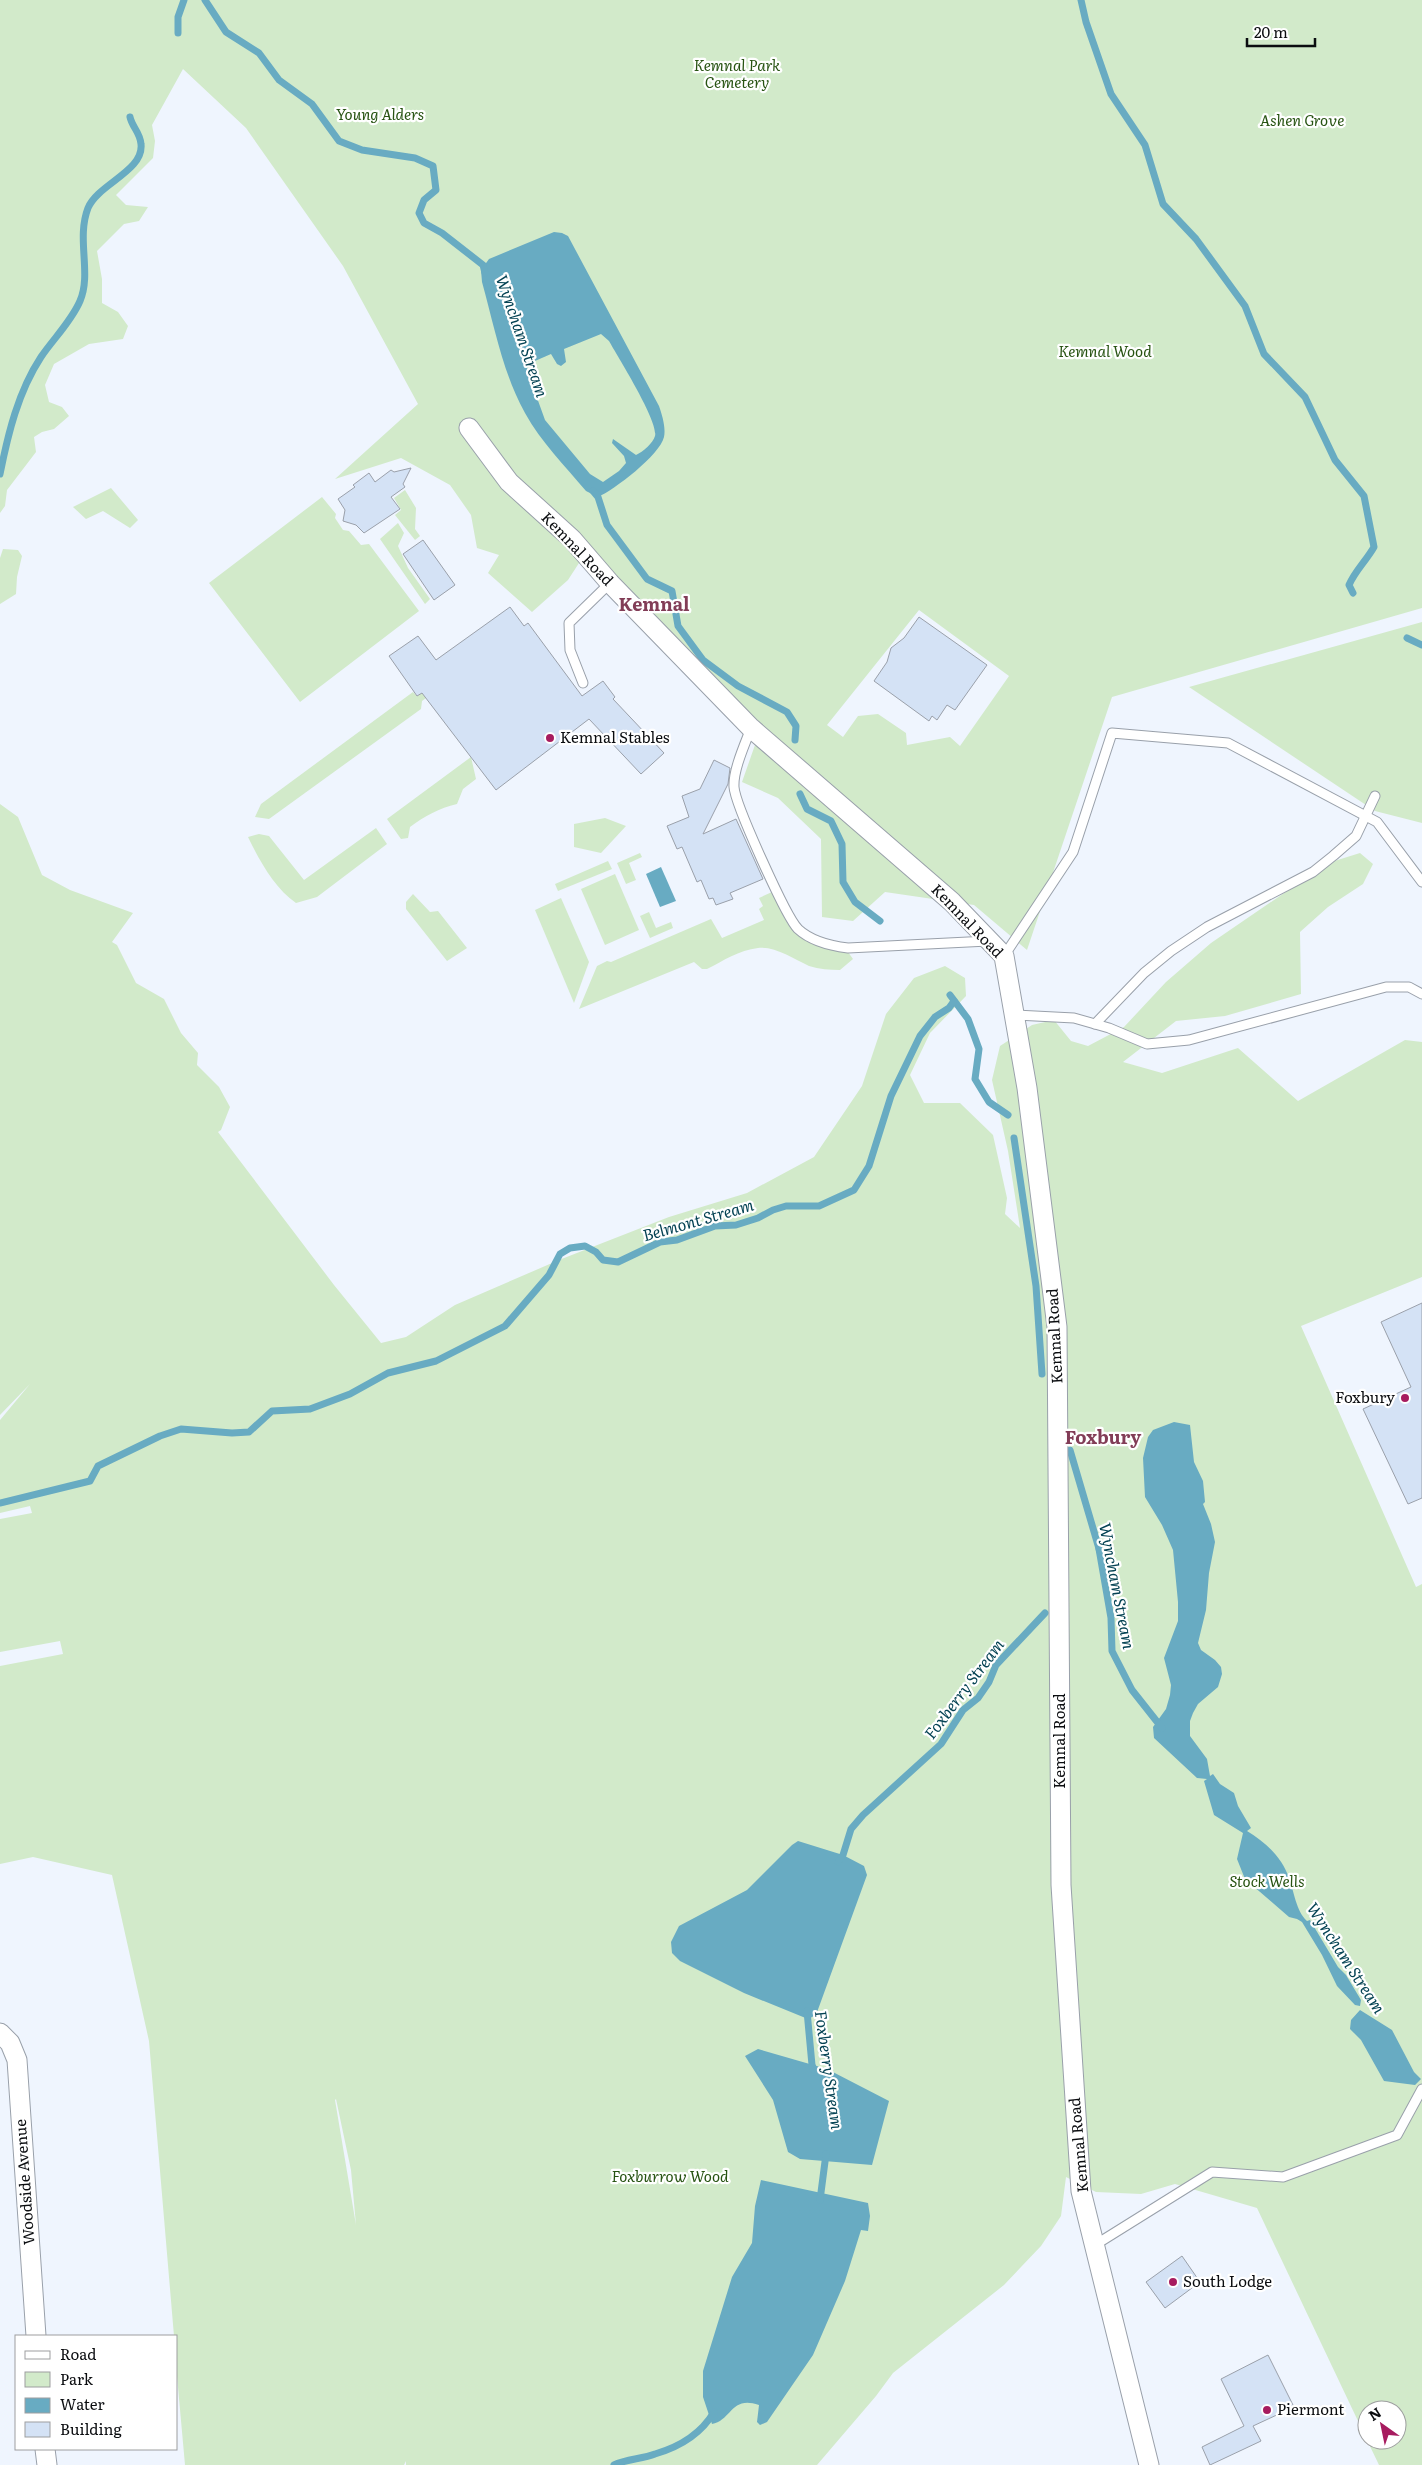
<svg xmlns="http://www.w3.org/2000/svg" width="1422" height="2465" viewBox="0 0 1422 2465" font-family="Literata,serif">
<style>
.green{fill:#d2eaca;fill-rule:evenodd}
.water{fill:#68abc2;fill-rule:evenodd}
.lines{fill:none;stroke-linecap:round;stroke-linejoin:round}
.stream{stroke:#68abc2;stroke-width:7}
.building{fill:#d4e2f5;stroke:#9aa0aa}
.service-casing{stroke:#99a0aa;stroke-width:11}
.minor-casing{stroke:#99a0aa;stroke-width:21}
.service{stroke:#fff;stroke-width:9}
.minor{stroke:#fff;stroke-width:19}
.poi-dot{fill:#a71c5f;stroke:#fff;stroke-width:2}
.labels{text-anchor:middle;stroke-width:4.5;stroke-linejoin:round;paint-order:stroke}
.park-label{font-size:15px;font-style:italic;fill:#275312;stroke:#fff}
.street-label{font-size:15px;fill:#0b0d10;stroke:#fff}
.poi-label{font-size:15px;fill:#0b0d10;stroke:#fff;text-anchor:start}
.water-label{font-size:16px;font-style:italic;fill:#054354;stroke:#fff}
.quarter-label{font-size:18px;font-weight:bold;fill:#823d57;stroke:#fff}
</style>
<rect width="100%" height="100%" fill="#eff5fe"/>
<g class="green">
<path d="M 0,0 L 1422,0 L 1422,608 L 1112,697 L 1027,950 L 974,905 L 885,892 L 853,921 L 822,917 L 821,839 L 778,798 L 742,782 L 762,725 L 579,563 L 568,580 L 532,612 L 488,573 L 499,555 L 477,548 L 471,515 L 450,485 L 401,458 L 335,479 L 418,404 L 343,266 L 246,128 L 183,69 L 152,125 L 155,141 L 153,158 L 116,195 L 126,205 L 148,207 L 139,221 L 124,224 L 97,251 L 102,279 L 102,303 L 118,312 L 128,326 L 123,339 L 89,344 L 54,364 L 45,385 L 49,402 L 62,407 L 69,416 L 54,429 L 42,432 L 34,437 L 36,452 L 7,490 L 5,506 L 0,513 ZM 919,610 L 1009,676 L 960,746 L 950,737 L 907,745 L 906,733 L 878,714 L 858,716 L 843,737 L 827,725 Z"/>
<polygon points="111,488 138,520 130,528 103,511 86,519 73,507"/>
<polygon points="405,490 416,508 415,529 420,536 415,540 395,515 401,510 394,498"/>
<polygon points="322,497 336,514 335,518 343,530 349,531 361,545 369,544 419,611 300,702 209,583"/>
<polygon points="398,523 404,533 398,546 408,568 430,599 425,604 380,539"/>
<polygon points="3,549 18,550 22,556 17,577 16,594 0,604 0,558"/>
<polygon points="1422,622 1422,823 1375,811 1189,687"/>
<polygon points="488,645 491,649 422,701 421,709 269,819 255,817 261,804 413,692 417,696"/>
<path d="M 471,757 L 476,779 L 463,789 L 457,804 C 439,808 425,816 410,827 L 408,838 L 401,839 L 387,819 Z"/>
<path d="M 0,804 L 18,817 L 42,875 L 70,890 L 133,913 L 112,942 L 117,945 L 136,983 L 164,999 L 181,1033 L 198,1053 L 197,1065 L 219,1087 L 230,1107 L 221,1130 L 218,1132 L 334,1285 L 381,1343 L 406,1337 L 455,1305 L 559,1260 L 669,1217 L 747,1193 L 814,1157 L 862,1086 L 886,1014 L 914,978 L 945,966 L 965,978 L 966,996 L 930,1033 L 910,1075 L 924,1103 L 960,1103 L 993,1135 L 1007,1198 L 1005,1214 L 1020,1228 L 1008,1151 L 992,1080 L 1000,1046 L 1032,1025 L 1054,1020 L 1071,1041 L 1088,1046 L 1124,1027 L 1166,982 L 1211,943 L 1328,863 L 1360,853 L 1373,864 L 1363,884 L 1328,907 L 1300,932 L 1301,994 L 1225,1016 L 1176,1021 L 1123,1062 L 1162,1073 L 1238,1048 L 1298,1101 L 1405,1040 L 1422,1042 L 1422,1277 L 1301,1326 L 1416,1587 L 1422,1584 L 1422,2465 L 1379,2465 L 1367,2440 L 1397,2440 L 1397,2410 L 1367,2410 L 1367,2440 L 1257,2208 L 1175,2184 L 1141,2194 L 1096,2192 L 1066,2177 L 1061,2216 L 1041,2246 L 1004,2285 L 893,2373 L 876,2396 L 817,2465 L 406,2465 L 406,2461 L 404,2465 L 185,2465 L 176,2365 L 176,2336 L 174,2336 L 149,2041 L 112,1875 L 33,1857 L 0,1864 L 0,1666 L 63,1654 L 60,1641 L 0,1652 L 0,1519 L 32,1513 L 30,1506 L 0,1513 L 0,1420 L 30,1384 L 0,1415 ZM 336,2099 L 351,2170 L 356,2225 L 335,2100 Z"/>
<polygon points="605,818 626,826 601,853 574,847 574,824"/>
<path d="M 376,828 L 387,844 L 317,897 L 296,903 C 275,889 259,860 248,837 L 259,834 L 269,836 L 304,880 Z"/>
<polygon points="640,853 642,857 629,863 636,880 626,884 617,863"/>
<polygon points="608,861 612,869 558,891 555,884"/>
<polygon points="615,874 639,930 605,945 581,889"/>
<path d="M 772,892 C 778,903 783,918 791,928 C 804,945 828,950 848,952 L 853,959 L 840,970 C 830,970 819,969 809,966 C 794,959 775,946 758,948 C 739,950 723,961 707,969 L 702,969 L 694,962 L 579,1009 L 597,966 L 607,961 L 611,962 L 711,919 L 722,938 L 764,920 L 759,909 L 763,906 L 759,898 Z"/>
<polygon points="413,894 430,912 438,911 467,948 447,961 406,909 406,902"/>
<polygon points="561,898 589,962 574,1003 535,910"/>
<polygon points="649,912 656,928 671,922 673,928 650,938 640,916"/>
</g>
<g class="water">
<path d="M 554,232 L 562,233 L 568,236 L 659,406 C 662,415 666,427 664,437 C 660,455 614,490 598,497 L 586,491 C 565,466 541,442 525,413 C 503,374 494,325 482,282 L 481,270 L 489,259 ZM 601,334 L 609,341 C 618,357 659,422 655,436 C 653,443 643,452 636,455 L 613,439 L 612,443 L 624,456 L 626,463 L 619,471 L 603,482 L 590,474 L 545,420 L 527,370 L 528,364 L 551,354 L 557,364 L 561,366 L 566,362 L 564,349 Z"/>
<polygon points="661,867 676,901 660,907 646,874"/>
<path d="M 1174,1422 L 1190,1425 L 1194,1462 L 1203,1481 L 1205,1502 L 1203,1504 L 1211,1524 L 1215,1542 L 1209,1573 L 1206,1610 L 1198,1643 L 1201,1650 L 1215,1660 L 1221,1667 L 1222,1674 L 1218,1687 L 1198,1704 L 1193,1713 L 1190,1721 L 1190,1736 L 1207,1759 L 1210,1776 L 1213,1774 L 1220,1784 L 1234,1793 L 1238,1806 L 1251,1828 L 1247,1831 C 1265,1842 1282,1857 1289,1878 C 1294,1891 1296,1911 1307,1921 L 1310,1920 L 1338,1967 L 1346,1975 L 1361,2000 L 1360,2006 L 1355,2005 L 1337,1986 L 1322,1955 L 1302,1922 L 1297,1919 L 1289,1917 L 1245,1879 L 1237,1859 L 1243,1833 L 1214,1815 L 1204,1781 L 1207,1779 L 1197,1778 L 1154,1738 L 1153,1727 L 1166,1709 L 1170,1695 L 1171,1685 L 1164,1658 L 1178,1621 L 1178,1602 L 1173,1550 L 1162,1525 L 1145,1497 L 1143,1458 L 1148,1437 L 1153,1430 Z"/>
<polygon points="798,1841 843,1855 864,1866 867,1875 816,2015 808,2019 744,1993 680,1961 672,1953 671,1942 679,1926 747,1890 792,1845"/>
<polygon points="1360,2010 1392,2030 1414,2072 1421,2079 1415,2085 1384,2081 1361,2040 1350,2029 1351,2020"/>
<polygon points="758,2049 827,2069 889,2101 872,2165 800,2159 788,2152 773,2100 745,2056"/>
<path d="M 761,2180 L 868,2203 L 870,2216 L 868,2231 L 861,2230 L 845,2281 L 813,2355 L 767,2422 L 760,2425 L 757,2422 L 759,2405 C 731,2395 732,2420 712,2424 L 703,2397 L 703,2371 L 732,2277 L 752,2243 L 755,2206 Z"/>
</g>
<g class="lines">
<g class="stream">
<polyline points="205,0 226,32 259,53 279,80 312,104 339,141 362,150 415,158 433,166 436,190 424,200 419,213 424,223 442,233 483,265 485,273"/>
<path d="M 1081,0 L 1086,22 L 1111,94 L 1145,145 L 1163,204 L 1196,239 L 1245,306 L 1264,354 L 1305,397 L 1335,460 L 1364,496 L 1374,547 C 1366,561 1355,571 1349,585 L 1353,593"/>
<polyline points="178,33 178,17 184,0"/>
<path d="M 0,474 C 8,434 18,392 41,357 C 53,339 71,322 80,301 C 92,273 76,239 88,208 C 98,184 144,171 141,144 C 140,132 132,127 130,117"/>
<polyline points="593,491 598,497 607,525 647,579 672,591 678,626 703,660 738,686 787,712 796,726 795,740"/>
<polyline points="1407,638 1422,645"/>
<polyline points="800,794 807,809 831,821 842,844 843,882 855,902 880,921"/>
<polyline points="950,995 968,1019 979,1049 975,1079 989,1102 1008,1115"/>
<polyline points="1014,1138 1036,1286 1042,1374"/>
<polyline points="1070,1450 1100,1552"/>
<polyline points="0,1503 90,1481 98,1466 160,1436 181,1429 232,1433 249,1432 272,1411 310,1409 350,1394 388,1373 436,1361 505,1326 549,1275 560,1254 570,1248 585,1246 596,1252 603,1260 618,1262 660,1242 677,1240 715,1226 736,1225 758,1218 773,1210 786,1206 819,1206 854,1190 869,1166 891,1096 920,1036 935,1017 949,1008 954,1001"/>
<polyline points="1099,1549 1111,1618 1112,1651 1132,1690 1162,1728"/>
<polyline points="838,1862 843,1855 851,1829 863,1815 941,1744 963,1710 978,1698 989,1682 996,1665 1045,1613"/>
<polyline points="807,2011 812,2065 815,2072"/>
<polyline points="820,2200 826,2154"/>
<path d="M 614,2465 C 626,2459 642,2459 655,2454 C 679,2447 701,2434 714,2412"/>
</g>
</g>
<g class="building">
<polygon points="411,468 403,484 405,487 391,497 400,509 364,533 356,525 343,521 345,510 338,499 355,487 353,485 369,473 375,482 391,470 394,472"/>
<polygon points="423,540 455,585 434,600 403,554"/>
<polygon points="510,607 524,626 528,623 582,696 603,681 615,697 613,699 664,753 641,774 589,719 496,790 422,693 417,696 389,656 418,636 436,660"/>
<polygon points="919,617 987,665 955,710 947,705 937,720 932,716 929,721 874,681 887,662 891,648 904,638"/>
<polygon points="714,760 730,768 728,784 703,834 736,819 763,879 730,893 733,899 716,905 713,898 709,899 701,880 697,882 682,847 677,849 667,826 689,817 682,796 700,789"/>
<polygon points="1422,1303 1422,1498 1408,1504 1363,1409 1411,1387 1381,1322"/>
<polygon points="1182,2256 1200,2282 1165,2308 1146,2282"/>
<polygon points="1268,2355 1294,2407 1253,2426 1261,2441 1210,2465 1202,2447 1244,2426 1221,2379"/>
</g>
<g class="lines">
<g class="service-casing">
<g id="service">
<polyline points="583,683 570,650 569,623 610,583"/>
<path d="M 751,728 C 745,744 733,770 734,787 C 735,804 786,917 798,929 C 811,941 831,946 848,948 L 988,941"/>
<polyline points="1004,956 1073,852 1112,733 1228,743 1377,822 1422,882"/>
<polyline points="1014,1015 1074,1018 1109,1028 1147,1044 1189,1040 1386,987 1409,987 1422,994"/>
<polyline points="1095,1024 1144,973 1171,951 1207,927 1313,872 1333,856 1356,836 1375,796"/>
<polyline points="1095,2245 1212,2172 1283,2177 1397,2135 1422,2089"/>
</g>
</g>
<g class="minor-casing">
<g id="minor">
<polyline points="469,428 509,482 572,539 610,583 751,728 952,902 1004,956 1027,1088 1057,1327 1061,1885 1081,2191 1149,2465"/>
<polyline points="0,2033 10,2043 17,2060 36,2336"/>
<polyline points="45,2449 47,2465"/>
</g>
</g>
<use href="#service" class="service"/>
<use href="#minor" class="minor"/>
</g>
<g class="poi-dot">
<circle cx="550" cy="738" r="5"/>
<circle cx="1405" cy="1398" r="5"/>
<circle cx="1173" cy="2282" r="5"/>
<circle cx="1267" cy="2410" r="5"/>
</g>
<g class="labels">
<g class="park-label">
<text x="737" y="71">Kemnal Park<tspan x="737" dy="17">Cemetery</tspan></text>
<text x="380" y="120">Young Alders</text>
<text x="1302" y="126">Ashen Grove</text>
<text x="1105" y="357">Kemnal Wood</text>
<text x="1267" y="1887">Stock Wells</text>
<text x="670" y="2182">Foxburrow Wood</text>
</g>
<g class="street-label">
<text transform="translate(577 549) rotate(46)" y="5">Kemnal Road</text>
<text transform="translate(967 921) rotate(46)" y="5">Kemnal Road</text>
<text transform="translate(1055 1336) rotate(-93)" y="5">Kemnal Road</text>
<text transform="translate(1060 1741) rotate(-90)" y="5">Kemnal Road</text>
<text transform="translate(1079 2145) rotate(-95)" y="5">Kemnal Road</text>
<text transform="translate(25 2182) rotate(-94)" y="5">Woodside Avenue</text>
</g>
<g class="poi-label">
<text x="560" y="743">Kemnal Stables</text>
<text x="1395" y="1403" text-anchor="end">Foxbury</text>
<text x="1183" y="2287">South Lodge</text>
<text x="1277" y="2415">Piermont</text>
</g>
<g class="water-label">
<text transform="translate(522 336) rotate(71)" y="6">Wyncham Stream</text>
<text transform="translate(698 1220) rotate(-16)" y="6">Belmont Stream</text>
<text transform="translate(1117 1586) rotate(79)" y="6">Wyncham Stream</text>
<text transform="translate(964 1689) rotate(-53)" y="6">Foxberry Stream</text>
<text transform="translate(1346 1958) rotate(57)" y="6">Wyncham Stream</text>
<text transform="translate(829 2070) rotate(82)" y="6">Foxberry Stream</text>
</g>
<g class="quarter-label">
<text x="654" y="611">Kemnal</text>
<text x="1103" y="1444">Foxbury</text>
</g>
</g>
<rect x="15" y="2335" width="162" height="115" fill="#ffffff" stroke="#9d9e9f"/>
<rect x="25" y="2351" width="25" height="8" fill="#ffffff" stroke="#9d9e9f"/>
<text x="60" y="2360" font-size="15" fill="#0b0d10">Road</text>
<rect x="25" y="2372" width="25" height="15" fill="#d2eaca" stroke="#9d9e9f"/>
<text x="60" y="2385" font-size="15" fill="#0b0d10">Park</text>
<rect x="25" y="2398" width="25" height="15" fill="#68abc2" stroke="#9d9e9f"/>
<text x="60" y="2410" font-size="15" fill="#0b0d10">Water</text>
<rect x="25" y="2422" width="25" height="15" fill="#d4e2f5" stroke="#9d9e9f"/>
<text x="60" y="2435" font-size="15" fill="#0b0d10">Building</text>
<g transform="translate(1382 2425) rotate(327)"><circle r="24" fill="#ffffff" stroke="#9d9e9f"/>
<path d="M0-4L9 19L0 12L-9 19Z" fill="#a71c5f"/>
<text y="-8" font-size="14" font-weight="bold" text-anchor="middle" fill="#0b0d10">N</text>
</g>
<path d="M1247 38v8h68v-8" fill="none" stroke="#0b0d10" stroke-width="2.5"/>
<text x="1254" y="38" font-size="15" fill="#0b0d10" stroke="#ffffff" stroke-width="4" paint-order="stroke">20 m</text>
</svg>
